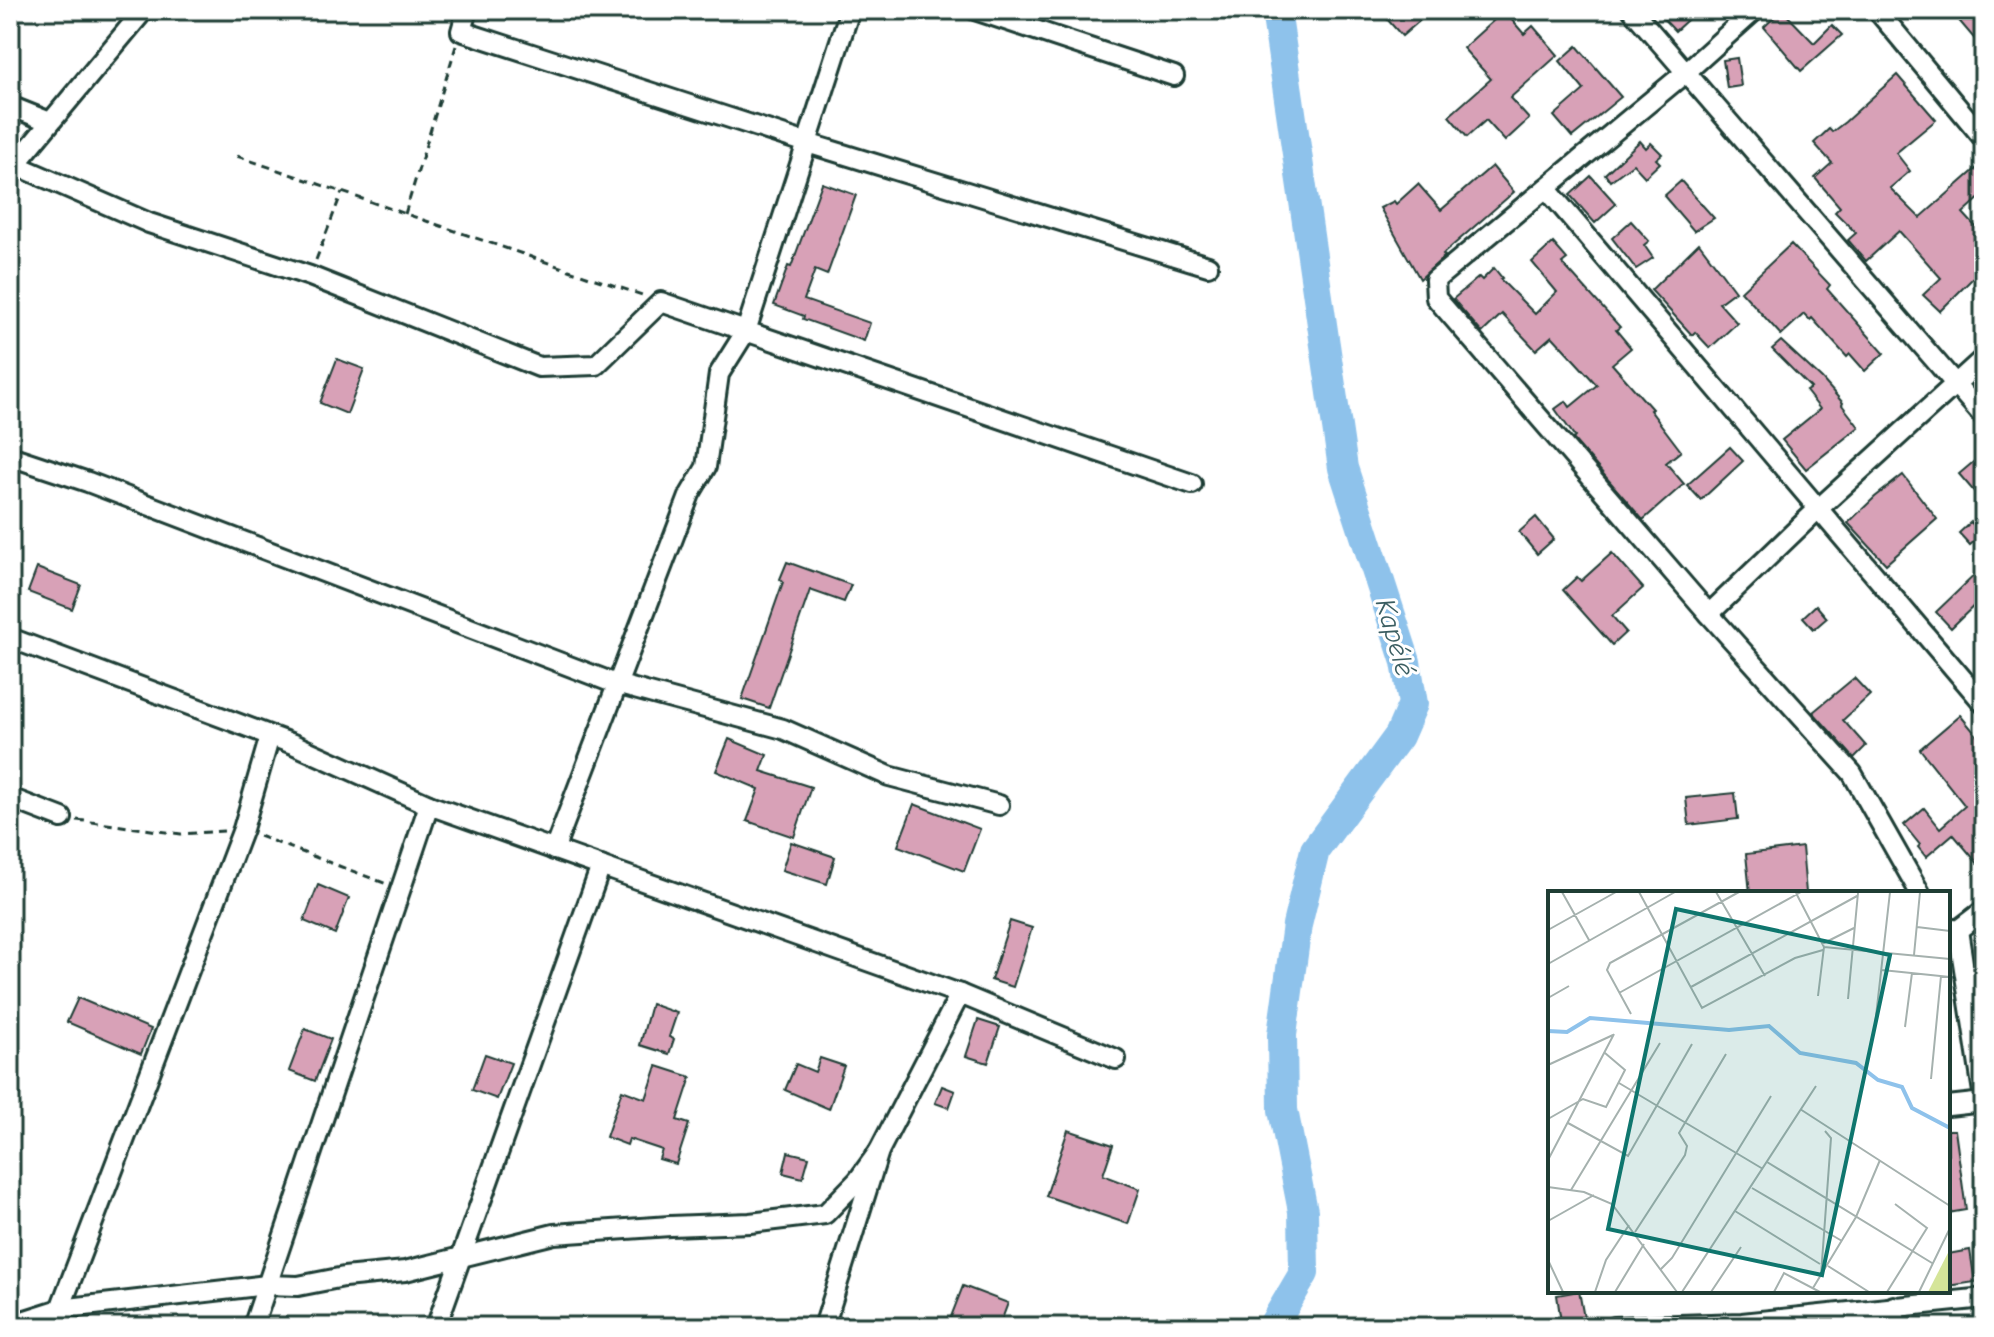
<svg xmlns="http://www.w3.org/2000/svg" width="1994" height="1337" viewBox="0 0 1994 1337" font-family="'Comic Neue',sans-serif">
<style>
.lines{fill:none;stroke-linecap:round;stroke-linejoin:round}
.river{stroke:#8ec2eb;stroke-width:30}
.building{fill:#d8a1b7;stroke:#1f3d34;stroke-width:2}
.minor-casing{stroke:#1f3d34;stroke-width:24}
.path{stroke:#1f3d34;stroke-width:3;stroke-dasharray:8 6;stroke-linecap:butt}
.minor{stroke:#fff;stroke-width:18}
.labels{text-anchor:middle;stroke-width:6;stroke-linejoin:round;paint-order:stroke}
.water-label{font-size:28px;font-style:italic;fill:#3b5e62;stroke:#fff}
.inset-river{fill:none;stroke:#8ec2eb;stroke-width:4}
.inset-road{fill:none;stroke:#a5b1ae;stroke-width:2}
.view{fill:#0f766e;fill-opacity:0.15;stroke:#0f766e;stroke-width:4}
.inset-edge{fill:none;stroke:#1f3d34;stroke-width:4}
</style>
<rect width="100%" height="100%" fill="#fff"/>
<filter id="ink" filterUnits="userSpaceOnUse"><feTurbulence type="fractalNoise" baseFrequency=".0125" numOctaves="2"/><feDisplacementMap in="SourceGraphic" scale="16" xChannelSelector="R" yChannelSelector="G"/><feConvolveMatrix kernelMatrix="1 2 1 2 8 2 1 2 1" color-interpolation-filters="sRGB"/></filter>
<g filter="url(#ink)">
<g class="lines">
<polyline class="river" points="1272,1327 1304,1273 1303,1211 1283,1110 1282,1035 1297,925 1315,850 1399,736 1413,704 1406,662 1343,468 1276,10"/>
</g>
<g class="building">
<polygon points="1379,10 1432,10 1402,36"/>
<polygon points="1655,10 1698,10 1675,31"/>
<polygon points="1782,10 1814,43 1832,25 1842,35 1801,71 1764,27"/>
<polygon points="1950,10 1984,10 1984,50"/>
<polygon points="1504,11 1524,34 1533,26 1558,55 1510,98 1529,119 1505,141 1486,120 1467,137 1449,116 1491,79 1463,48"/>
<polygon points="1577,46 1621,97 1572,137 1554,116 1584,90 1560,61"/>
<polygon points="1737,58 1741,86 1727,88 1723,60"/>
<polygon points="1897,75 1936,120 1896,153 1910,171 1890,188 1920,218 1977,168 1984,176 1984,194 1963,213 1984,236 1984,286 1975,276 1940,311 1923,295 1941,278 1899,231 1866,261 1848,240 1856,233 1835,212 1840,207 1815,178 1832,163 1814,143 1829,129 1832,132 1845,122"/>
<polygon points="1640,141 1646,148 1651,143 1662,154 1656,159 1660,163 1645,177 1633,164 1610,181 1605,174"/>
<polygon points="1492,166 1514,192 1443,254 1445,256 1420,279 1380,208 1394,201 1396,204 1418,184 1441,210"/>
<polygon points="1591,176 1616,204 1595,223 1570,195"/>
<polygon points="1681,181 1714,218 1694,231 1664,196"/>
<polygon points="822,183 856,195 827,275 815,270 804,300 870,323 864,341 803,319 804,316 774,305 788,266 791,267"/>
<polygon points="1631,221 1649,241 1644,245 1653,258 1636,269 1612,238"/>
<polygon points="1553,243 1567,259 1562,263 1620,327 1616,330 1631,348 1612,364 1652,409 1650,410 1681,451 1666,463 1684,484 1643,520 1573,439 1575,437 1555,409 1566,401 1570,407 1597,385 1552,336 1536,350 1502,314 1482,333 1453,299 1479,277 1482,280 1494,268 1502,278 1500,279 1535,314 1557,292 1532,262"/>
<polygon points="1699,243 1735,291 1719,303 1737,323 1710,348 1695,332 1692,335 1651,290"/>
<polygon points="1791,244 1830,285 1827,289 1884,353 1865,371 1850,354 1847,357 1812,318 1810,320 1804,314 1781,335 1741,291"/>
<polygon points="1781,341 1822,379 1843,403 1842,405 1859,427 1806,469 1782,440 1820,409 1806,391 1811,388 1772,349"/>
<polygon points="337,359 364,369 347,414 320,403"/>
<polygon points="1730,447 1743,461 1701,500 1687,485"/>
<polygon points="1984,453 1984,503 1959,474"/>
<polygon points="1903,475 1937,519 1886,564 1848,523 1875,497"/>
<polygon points="1536,517 1554,539 1537,554 1519,532"/>
<polygon points="1971,522 1982,535 1970,545 1959,533"/>
<polygon points="1612,553 1643,588 1612,616 1626,632 1612,645 1563,590 1577,577 1581,581"/>
<polygon points="787,562 851,585 844,602 810,590 769,708 742,699 783,582 780,579"/>
<polygon points="1984,566 1984,596 1951,628 1936,612"/>
<polygon points="37,568 81,585 72,609 28,592"/>
<polygon points="1816,605 1827,618 1814,629 1803,617"/>
<polygon points="1854,678 1870,695 1843,720 1866,746 1854,758 1813,712"/>
<polygon points="1960,715 1984,744 1984,871 1953,834 1926,857 1918,847 1920,845 1904,825 1924,808 1940,828 1965,806 1920,749"/>
<polygon points="729,739 767,755 761,771 811,787 794,837 747,821 759,789 716,771"/>
<polygon points="1735,793 1738,819 1689,825 1686,798"/>
<polygon points="914,804 980,829 964,871 898,846"/>
<polygon points="791,842 835,857 827,884 782,870"/>
<polygon points="1802,847 1806,893 1750,893 1746,854"/>
<polygon points="318,885 349,898 335,934 304,921"/>
<polygon points="1010,921 1032,928 1013,987 991,980"/>
<polygon points="78,998 151,1029 141,1054 67,1022"/>
<polygon points="651,1004 677,1013 669,1037 674,1039 669,1054 640,1045"/>
<polygon points="978,1020 1000,1027 988,1063 966,1056"/>
<polygon points="305,1029 331,1039 315,1081 289,1071"/>
<polygon points="485,1054 511,1063 497,1099 472,1090"/>
<polygon points="820,1058 844,1066 829,1109 785,1090 796,1064 815,1072"/>
<polygon points="657,1066 691,1077 677,1120 689,1124 676,1164 659,1159 662,1150 629,1139 627,1145 606,1137 622,1090 646,1099"/>
<polygon points="942,1086 955,1091 949,1108 935,1103"/>
<polygon points="1068,1130 1113,1145 1103,1175 1140,1189 1128,1224 1046,1196"/>
<polygon points="1948,1130 1955,1130 1966,1210 1948,1213"/>
<polygon points="788,1152 809,1157 803,1178 783,1173"/>
<polygon points="1970,1250 1975,1282 1948,1286 1948,1254"/>
<polygon points="963,1286 1008,1303 999,1327 947,1327"/>
<polygon points="1579,1291 1584,1318 1561,1322 1557,1295"/>
</g>
<g class="lines">
<g class="minor-casing">
<g id="minor">
<polyline points="467,10 461,31 807,143 1208,266"/>
<polyline points="975,10 1174,76"/>
<polyline points="1632,10 1984,417"/>
<polyline points="1755,10 1686,72 1435,280 1436,298 1709,614 1852,773 1920,893"/>
<polyline points="1877,10 1984,139"/>
<polyline points="10,106 50,122"/>
<polyline points="16,165 149,223 310,276 539,367 596,365 661,302 1192,484"/>
<polyline points="10,171 144,10"/>
<polyline points="1546,188 1984,704"/>
<polyline points="10,456 88,482 616,684 783,729 889,776 999,805"/>
<polyline points="1709,614 1818,509 1984,358"/>
<polyline points="10,638 293,744 429,805 960,994 1116,1059"/>
<polyline points="10,798 62,818"/>
<polyline points="554,850 690,494 706,467 719,374 746,331 850,10"/>
<polyline points="1948,928 1958,930 1984,910"/>
<polyline points="1958,930 1984,1099"/>
<polyline points="1948,1106 1984,1102"/>
<polyline points="1894,1306 1896,1327"/>
<polyline points="60,1309 243,829 270,736"/>
<polyline points="10,1325 60,1309 267,1285 298,1286 344,1277 405,1271 554,1234 670,1226 750,1223 825,1214 858,1180 879,1151"/>
<polyline points="253,1327 429,805"/>
<polyline points="436,1327 601,866"/>
<polyline points="824,1327 879,1151 960,994"/>
<polyline points="1615,1327 1742,1323 1984,1298"/>
</g>
</g>
<g class="path">
<polyline points="237,156 642,295"/>
<polyline points="405,214 456,46"/>
<polyline points="316,260 342,192"/>
<polyline points="77,820 181,834 225,831"/>
<polyline points="259,836 387,884"/>
</g>
<use href="#minor" class="minor"/>
</g>
</g>
<g class="labels">
<g class="water-label">
<text transform="translate(1396 637) rotate(74)" y="10">Kapélé</text>
</g>
</g>
<g transform="translate(1548 891)">
<rect width="402" height="402" fill="#fff"/>
<path d="M 402,358 L 402,401 L 380,401 Z" fill="#d5e599"/>
<path class="inset-river" d="M 0,140 L 19,141 L 42,127 L 181,139 L 221,135 L 252,162 L 308,172 L 330,189 L 354,196 L 364,217 L 402,237"/>
<path class="inset-road" d="M 14,1 L 41,49M 91,1 L 154,117 L 247,67 L 275,59M 168,1 L 217,85M 248,2 L 276,56 L 270,105M 369,36 L 402,40M 0,39 L 68,1M 274,53 L 306,37M 276,56 L 402,68M 366,64 L 372,1M 0,73 L 127,1M 334,79 L 402,86M 143,96 L 309,5M 71,102 L 253,1M 0,107 L 21,95M 300,108 L 310,2M 83,123 L 59,79 L 62,72 L 191,1M 327,134 L 342,1M 357,136 L 364,82M 0,174 L 65,144M 383,188 L 393,85M 71,192 L 215,278M 252,218 L 402,315M 0,228 L 35,208 L 58,216 L 77,179 L 57,162M 20,232 L 80,265 L 144,153M 0,269 L 66,143M 219,271 L 384,372M 0,296 L 36,301 L 64,313 L 129,401M 204,297 L 294,350M 23,299 L 112,152M 187,320 L 272,373M 0,330 L 46,304M 87,341 L 137,264 L 139,255 L 131,242 L 178,163M 0,369 L 15,401M 280,375 L 321,401M 113,378 L 124,367 L 223,205M 273,384 L 283,247 L 277,240M 265,397 L 308,326 L 332,269M 47,401 L 58,369 L 81,334M 67,401 L 96,353M 134,401 L 268,195M 163,401 L 193,356M 226,401 L 236,382 L 272,401M 339,401 L 379,337 L 347,313M 371,401 L 402,337"/>
<path class="view" d="M 128,18 L 342,64 L 274,384 L 60,338 Z"/>
<rect width="402" height="402" class="inset-edge"/>
</g>
<rect width="1994" height="1337" fill="none" stroke="#fff" stroke-width="40"/>
<rect x="20" y="20" width="1954" height="1297" fill="none" stroke="#1f3d34" stroke-width="3" filter="url(#ink)"/>
</svg>
